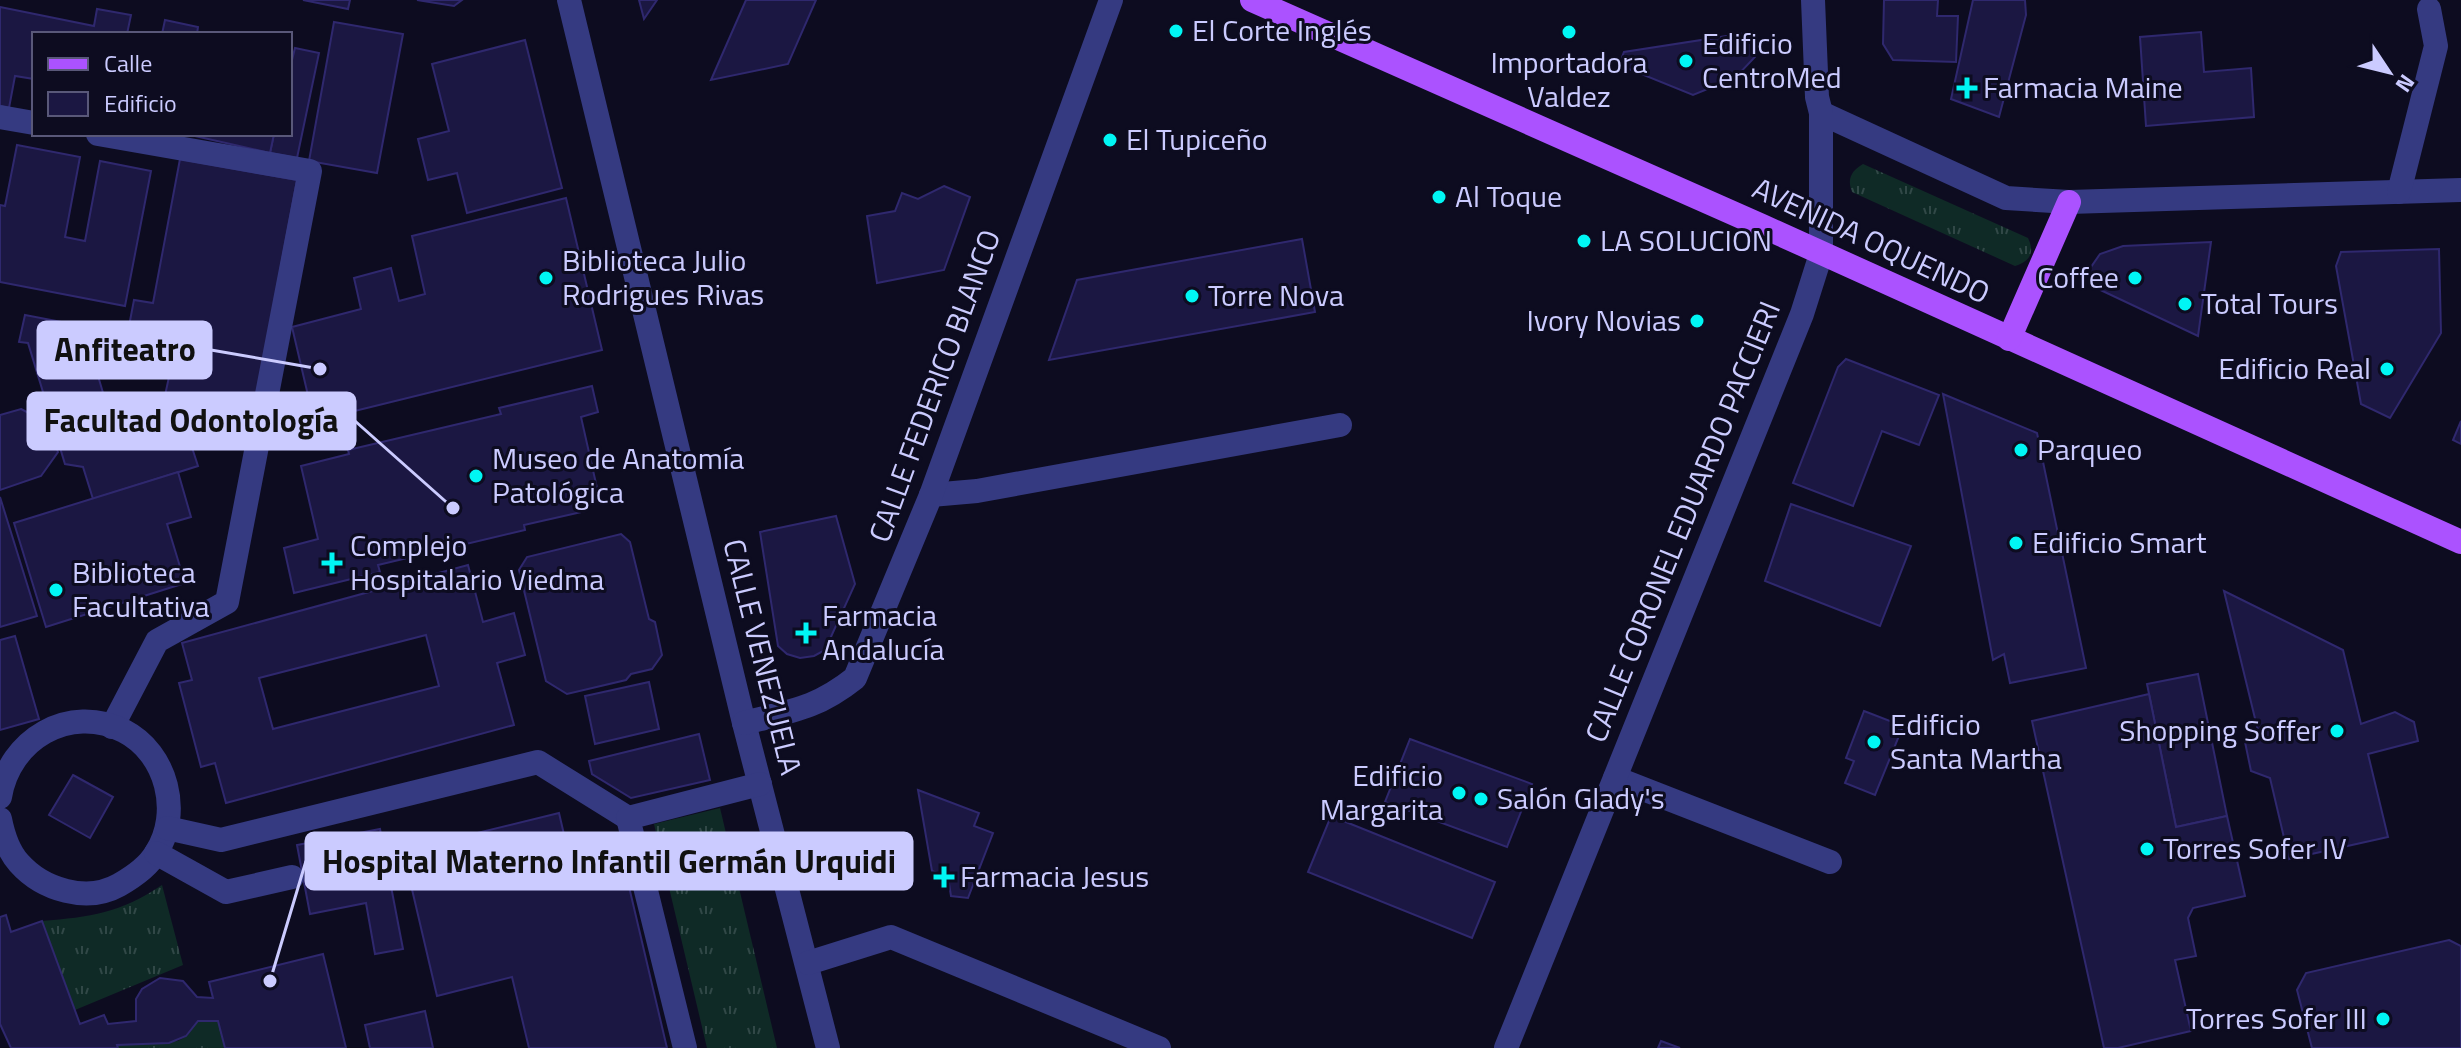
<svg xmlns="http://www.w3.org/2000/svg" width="2461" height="1048" viewBox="0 0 2461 1048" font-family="'Titillium Web',sans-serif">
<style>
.grass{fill:url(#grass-tufts)}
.building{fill:#1b1742;stroke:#2f286e;stroke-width:2;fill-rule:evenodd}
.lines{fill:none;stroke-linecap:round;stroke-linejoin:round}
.minor{stroke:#353a81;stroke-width:24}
.major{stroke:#ab52ff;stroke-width:24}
.poi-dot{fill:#00f6f4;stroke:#0d0c20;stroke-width:3}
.labels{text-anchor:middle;stroke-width:6;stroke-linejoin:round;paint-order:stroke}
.poi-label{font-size:30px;fill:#cbcbff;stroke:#0d0c20;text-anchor:start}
.street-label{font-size:30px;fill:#cbcbff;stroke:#0d0c20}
.leader{fill:none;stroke:#cbcbff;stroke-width:3}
.callout-dot{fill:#cbcbff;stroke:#0d0c20;stroke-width:3}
.callout{fill:#cbcbff;stroke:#cbcbff;stroke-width:3}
.callout-label{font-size:32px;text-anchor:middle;font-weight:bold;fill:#111}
</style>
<defs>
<pattern id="grass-tufts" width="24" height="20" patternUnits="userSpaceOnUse" patternTransform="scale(2)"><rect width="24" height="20" fill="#0f2a26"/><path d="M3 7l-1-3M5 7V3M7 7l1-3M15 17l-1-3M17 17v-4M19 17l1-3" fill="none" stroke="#314847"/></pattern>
</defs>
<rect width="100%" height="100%" fill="#0d0c20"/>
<g class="grass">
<path d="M 1863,164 L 2028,238 C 2035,253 2030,261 2015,266 L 1852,192 C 1847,179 1851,171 1863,164 Z"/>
<polygon points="720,808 777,1048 707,1048 654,824"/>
<path d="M 162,885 L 183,965 L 75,1010 L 42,921 C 91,917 120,913 162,885 Z"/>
<polygon points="198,1021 218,1021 225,1048 118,1048 117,1045 178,1041 187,1036"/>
</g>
<g class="building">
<polygon points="303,0 350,0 348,9"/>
<polygon points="417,0 462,0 454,6"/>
<polygon points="639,0 657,0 644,19"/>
<polygon points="746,0 816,0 788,64 711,80"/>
<polygon points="1884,0 1938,0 1937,16 1958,16 1956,62 1893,60 1883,44"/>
<polygon points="1973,0 2025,0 2026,15 1999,117 1951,99"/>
<polygon points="0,7 94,26 97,9 131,15 127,34 34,34 34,79 15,76 9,108 0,106"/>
<polygon points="165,20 198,27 197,34 162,34"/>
<polygon points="334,22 403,34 377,173 309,161"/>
<polygon points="1753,32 1755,57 1735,78 1693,95 1619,65 1624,52"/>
<polygon points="2201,32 2204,72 2251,68 2254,117 2146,126 2140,37"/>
<polygon points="525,40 562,188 467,213 457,173 428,180 418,139 449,131 432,64"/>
<polygon points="295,48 319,53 297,158 270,153 274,134 290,134 290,68"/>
<polygon points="186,134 274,134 270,153"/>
<polygon points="17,145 80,157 65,237 85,241 100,161 151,171 125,306 0,282 0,205 5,206"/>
<polygon points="180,159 297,180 253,416 164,400 169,377 146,372 149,357 124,352 134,300 153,303"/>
<polygon points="944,186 970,197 944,270 877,283 867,216 895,211 902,193 918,199"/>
<polygon points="566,198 602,350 314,421 292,327 361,309 354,278 391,268 399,301 425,294 412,236"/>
<polygon points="1302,239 1315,312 1049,360 1077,280"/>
<polygon points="2211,242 2198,336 2094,287 2089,270 2100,254 2123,246"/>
<polygon points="2439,249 2441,333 2390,418 2361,404 2336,266 2341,252"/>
<polygon points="25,315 83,326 119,446 185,426 198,466 93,499 83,467 65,464 28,343 19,342"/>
<polygon points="1846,359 1939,395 1919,445 1882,431 1853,506 1793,483 1838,367"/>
<polygon points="592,386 598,412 581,417 597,488 582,491 586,511 524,525 525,530 378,565 380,572 294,593 284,548 318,539 301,466 349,454 348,450 501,414 499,408"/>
<polygon points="1943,394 2037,433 2086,668 2010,683 2004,654 1993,660"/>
<polygon points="21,409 46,422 58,452 41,476 0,490 0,415"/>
<polygon points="2461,421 2461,444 2453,440"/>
<polygon points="178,472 191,517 167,524 185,583 46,627 14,523"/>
<polygon points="0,497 37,616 0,627"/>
<polygon points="1791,504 1911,546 1880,626 1765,581"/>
<polygon points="836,516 855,584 825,650 814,656 800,658 787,654 778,646 760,532"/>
<polygon points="621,534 630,542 649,619 655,622 662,655 652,669 631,674 626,680 567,694 546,681 519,570 527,557"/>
<path d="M 468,565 L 483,622 L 514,613 L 525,655 L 497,663 L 514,725 L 226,803 L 215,763 L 201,767 L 179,683 L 192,680 L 182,643 ZM 426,635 L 439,686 L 273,729 L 259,678 Z"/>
<polygon points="2224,591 2343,650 2361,724 2395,712 2414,722 2418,741 2368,754 2388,837 2289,859 2270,778 2251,771 2245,742 2260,739"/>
<polygon points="15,636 39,719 0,730 0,640"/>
<polygon points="2198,674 2227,816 2176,827 2147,684"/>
<polygon points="649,682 659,729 595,744 585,696"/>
<polygon points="2149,694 2176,827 2227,816 2245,896 2193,908 2188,918 2196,956 2175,960 2191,1031 2118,1048 2104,1048 2032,721"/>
<polygon points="1864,711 1903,726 1875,795 1845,783 1854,761 1846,758"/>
<polygon points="699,734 710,780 631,798 592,774 589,761"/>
<polygon points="1410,739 1532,784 1507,847 1385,802"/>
<polygon points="73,775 113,797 90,838 49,815"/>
<polygon points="918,790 979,813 974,826 993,833 968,898 951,896 948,877 932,871"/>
<polygon points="559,813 576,886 626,874 667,1048 529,1048 512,977 437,996 403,851"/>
<polygon points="1331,816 1495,882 1472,938 1308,872"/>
<polygon points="380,829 403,949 375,954 366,903 310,914 297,845"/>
<polygon points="6,915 11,932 42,921 80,1024 104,1015 108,1024 136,1021 136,999 142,989 160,978 183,981 197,997 213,998 209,982 323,954 346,1048 225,1048 218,1021 198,1021 186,1036 169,1043 117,1045 118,1048 11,1048 0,1024 0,917"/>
<polygon points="2449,940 2461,946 2461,1048 2312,1048 2297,990 2306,973"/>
<polygon points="425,1011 433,1048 370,1048 365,1025"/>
<polygon points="1661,1041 1680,1048 1658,1048"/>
</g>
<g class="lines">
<g class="minor">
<polyline points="569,0 744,723 828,1048"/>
<polyline points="1821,113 2006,198 2069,202 2461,190"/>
<polyline points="0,117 34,123"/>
<polyline points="98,134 310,171 227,602 157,641 112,727"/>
<polyline points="2399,192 2436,46 2429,9"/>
<polyline points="931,495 977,491 1340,425"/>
<path d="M 744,723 C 791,711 816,709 855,678 L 931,495 L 1111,0"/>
<polyline points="1615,778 1830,862"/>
<path d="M 0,797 C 9,740 69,703 124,731 C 167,753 182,813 156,853 C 148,867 133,877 119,885 C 87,903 43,890 19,863 C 8,851 3,834 0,819"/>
<polyline points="167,828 221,840 538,762 628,818"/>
<polyline points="156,853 226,892 292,877"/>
<polyline points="808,963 891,937 1159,1048"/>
<polyline points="685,1048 628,818 760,784"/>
<polyline points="1506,1048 1802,314 1821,254 1821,113 1817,97 1813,0"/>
</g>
<g class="major">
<polyline points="1252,0 1762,226 2461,542"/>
<polyline points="2009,339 2069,202"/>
</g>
</g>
<g class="poi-dot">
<circle cx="1176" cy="31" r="8"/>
<circle cx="1569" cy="32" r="8"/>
<circle cx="1686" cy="61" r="8"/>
<path d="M1963 76h8v8h8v8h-8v8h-8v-8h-8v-8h8z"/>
<circle cx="1110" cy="140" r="8"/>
<circle cx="1439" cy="197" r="8"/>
<circle cx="1584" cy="241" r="8"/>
<circle cx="546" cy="278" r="8"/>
<circle cx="2135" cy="278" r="8"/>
<circle cx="1192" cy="296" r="8"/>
<circle cx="2185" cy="304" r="8"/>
<circle cx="1697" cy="321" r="8"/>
<circle cx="2387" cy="369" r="8"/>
<circle cx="2021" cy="450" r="8"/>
<circle cx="476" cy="476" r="8"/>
<circle cx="2016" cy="543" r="8"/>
<path d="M328 551h8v8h8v8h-8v8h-8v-8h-8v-8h8z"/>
<circle cx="56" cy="590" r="8"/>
<path d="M802 621h8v8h8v8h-8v8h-8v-8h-8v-8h8z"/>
<circle cx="2337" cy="731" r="8"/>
<circle cx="1874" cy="742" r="8"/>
<circle cx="1459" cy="793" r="8"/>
<circle cx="1481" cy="799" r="8"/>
<circle cx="2147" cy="849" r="8"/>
<path d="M940 865h8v8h8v8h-8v8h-8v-8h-8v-8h8z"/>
<circle cx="2383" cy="1019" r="8"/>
</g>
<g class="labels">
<g class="poi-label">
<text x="1192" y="41">El Corte Inglés</text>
<text x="1702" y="54">Edificio<tspan x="1702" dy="34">CentroMed</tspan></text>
<text x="1569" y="73" text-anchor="middle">Importadora<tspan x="1569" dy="34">Valdez</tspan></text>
<text x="1983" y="98">Farmacia Maine</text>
<text x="1126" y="150">El Tupiceño</text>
<text x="1455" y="207">Al Toque</text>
<text x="1600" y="251">LA SOLUCION</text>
<text x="562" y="271">Biblioteca Julio<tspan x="562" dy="34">Rodrigues Rivas</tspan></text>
<text x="2119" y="288" text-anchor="end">Coffee</text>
<text x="1208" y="306">Torre Nova</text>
<text x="2201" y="314">Total Tours</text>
<text x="1681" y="331" text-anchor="end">Ivory Novias</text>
<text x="2371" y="379" text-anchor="end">Edificio Real</text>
<text x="2037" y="460">Parqueo</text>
<text x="492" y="469">Museo de Anatomía<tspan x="492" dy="34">Patológica</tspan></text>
<text x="2032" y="553">Edificio Smart</text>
<text x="350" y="556">Complejo<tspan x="350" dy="34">Hospitalario Viedma</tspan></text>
<text x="72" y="583">Biblioteca<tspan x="72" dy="34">Facultativa</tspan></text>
<text x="822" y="626">Farmacia<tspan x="822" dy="34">Andalucía</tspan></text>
<text x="1890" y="735">Edificio<tspan x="1890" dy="34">Santa Martha</tspan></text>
<text x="2321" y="741" text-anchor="end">Shopping Soffer</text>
<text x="1443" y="786" text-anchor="end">Edificio<tspan x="1443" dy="34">Margarita</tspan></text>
<text x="1497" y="809">Salón Glady's</text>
<text x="2163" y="859">Torres Sofer IV</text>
<text x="960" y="887">Farmacia Jesus</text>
<text x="2367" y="1029" text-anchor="end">Torres Sofer III</text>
</g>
<g class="street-label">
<text transform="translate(1871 241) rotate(25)" y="10">AVENIDA OQUENDO</text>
<text transform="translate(935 386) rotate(-70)" y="10">CALLE FEDERICO BLANCO</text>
<text transform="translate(1683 522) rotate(-68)" y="10">CALLE CORONEL EDUARDO PACCIERI</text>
<text transform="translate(762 657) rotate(76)" y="10">CALLE VENEZUELA</text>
</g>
</g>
<path class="leader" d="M320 369L211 350M453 508L355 421M270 981L306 861"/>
<g class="callout-dot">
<circle cx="320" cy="369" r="8"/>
<circle cx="453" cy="508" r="8"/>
<circle cx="270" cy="981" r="8"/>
</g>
<g class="callout">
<rect x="38" y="322" width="173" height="56" rx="8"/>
<rect x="28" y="393" width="327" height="56" rx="8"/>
<rect x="306" y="833" width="606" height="56" rx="8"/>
</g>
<g class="callout-label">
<text x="125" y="361">Anfiteatro</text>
<text x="191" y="432">Facultad Odontología</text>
<text x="609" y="873">Hospital Materno Infantil Germán Urquidi</text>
</g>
<rect x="32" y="32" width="260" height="104" fill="#0d0c20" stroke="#595879" stroke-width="2"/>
<rect x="48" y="58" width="40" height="12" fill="#ab52ff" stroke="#595879" stroke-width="2"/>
<text x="104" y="72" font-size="24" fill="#cbcbff">Calle</text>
<rect x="48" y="92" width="40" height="24" fill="#1b1742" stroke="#595879" stroke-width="2"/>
<text x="104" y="112" font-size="24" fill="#cbcbff">Edificio</text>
<g transform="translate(2389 72) rotate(125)" stroke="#0d0c20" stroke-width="6" paint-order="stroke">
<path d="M0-6L14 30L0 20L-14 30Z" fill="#cbcbff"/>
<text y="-12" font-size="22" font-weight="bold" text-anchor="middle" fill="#cbcbff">N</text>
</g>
</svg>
